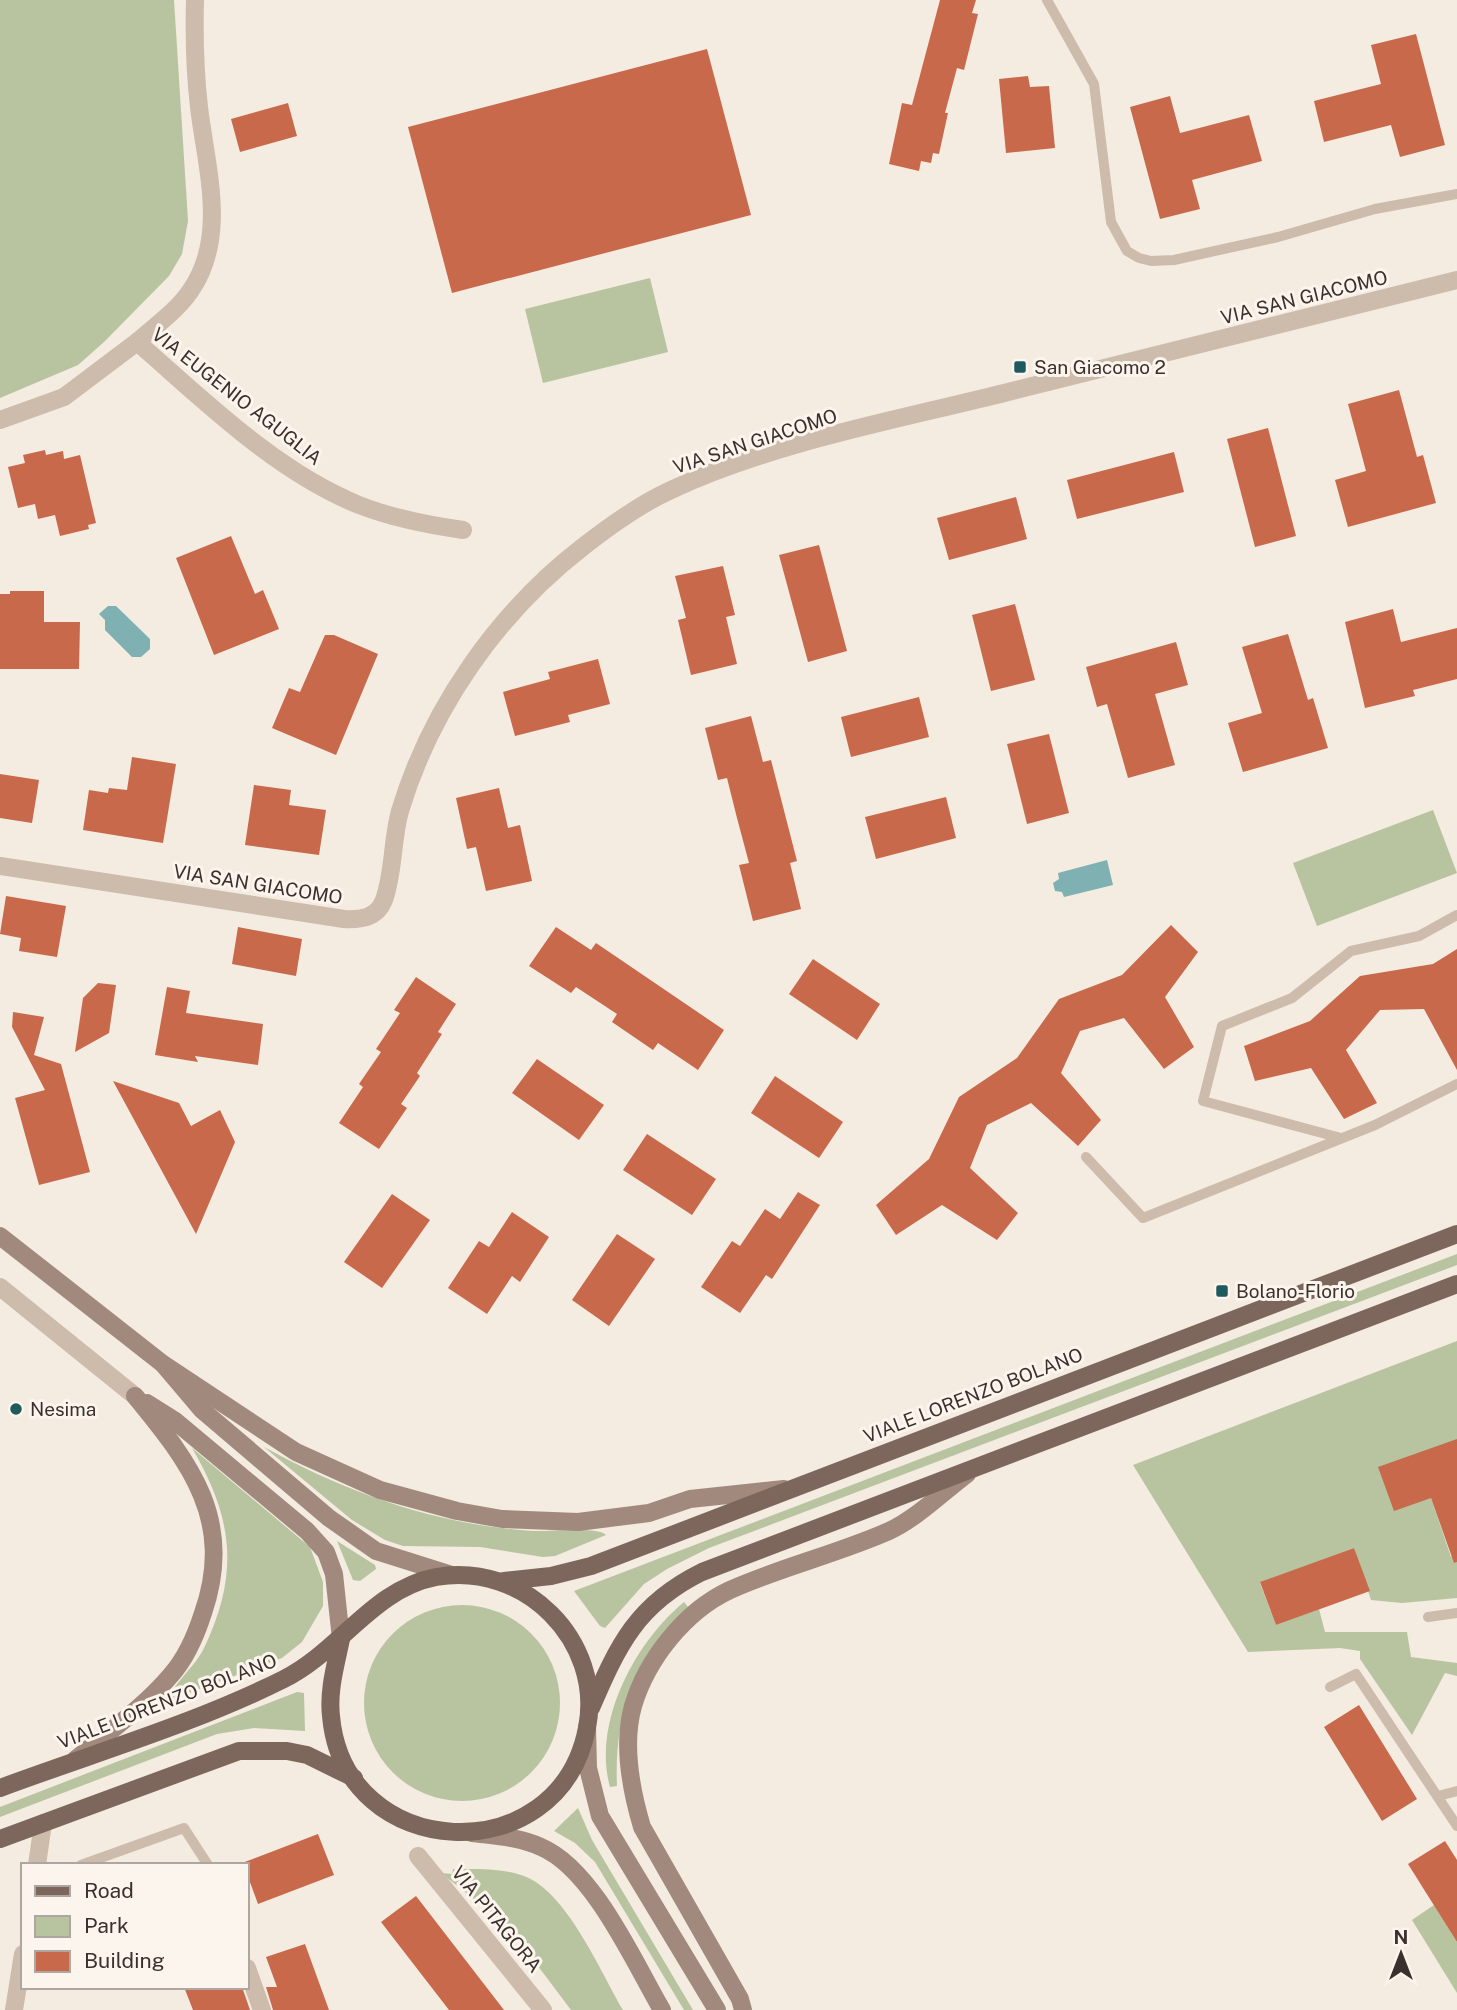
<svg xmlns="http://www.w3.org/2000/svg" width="1457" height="2010" viewBox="0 0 1457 2010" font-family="'Public Sans',sans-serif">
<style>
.green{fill:#b8c4a0}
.water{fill:#7fb0b2}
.building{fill:#c8694b}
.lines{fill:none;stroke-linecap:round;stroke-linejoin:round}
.service{stroke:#cdbbac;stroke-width:10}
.minor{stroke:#cdbbac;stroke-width:18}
.secondary{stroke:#a18a7d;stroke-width:18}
.primary{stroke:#7d675c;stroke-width:18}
.poi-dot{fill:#1f5a5e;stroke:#fbf5ee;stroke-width:2.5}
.labels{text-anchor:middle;stroke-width:6;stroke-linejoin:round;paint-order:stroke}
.street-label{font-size:19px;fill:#3b302b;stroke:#fbf5ee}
.poi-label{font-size:19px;fill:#3b302b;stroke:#fbf5ee;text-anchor:start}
</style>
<rect width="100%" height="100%" fill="#f4ebe1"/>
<g class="green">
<polygon points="0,0 174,0 188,221 182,254 169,276 104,342 78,365 0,398"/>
<polygon points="650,278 668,352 543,383 525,309"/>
<polygon points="1433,810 1457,873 1317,926 1293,863"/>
<polygon points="1457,1254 1457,1265 709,1548 667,1569 644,1584 605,1628 600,1626 574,1591"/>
<polygon points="1457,1341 1457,1439 1431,1498 1451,1557 1457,1555 1457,1598 1402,1603 1371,1600 1354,1548 1260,1583 1276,1625 1319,1609 1325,1632 1407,1632 1411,1657 1457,1663 1457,1676 1445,1673 1412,1735 1360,1659 1360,1651 1340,1648 1248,1652 1133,1465"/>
<path d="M 264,1447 C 348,1493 436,1525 533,1531 C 547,1532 599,1526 606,1535 L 555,1556 L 543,1557 L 480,1547 L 403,1546 L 385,1540 L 352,1520 Z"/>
<path d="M 192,1448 L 310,1547 L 323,1582 L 323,1606 L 302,1642 L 282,1658 L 168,1701 C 174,1682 195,1667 204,1648 C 240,1573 233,1518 192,1448 Z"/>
<polygon points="337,1541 375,1565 376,1569 360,1581 353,1580"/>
<path d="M 684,1602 L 688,1607 C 634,1654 614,1716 617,1786 L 610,1787 C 592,1723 635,1642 684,1602 Z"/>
<circle cx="462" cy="1703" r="98"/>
<polygon points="297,1692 304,1693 305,1731 254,1728 217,1734 0,1817 0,1807"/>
<polygon points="578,1808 592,1840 693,2010 684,2010 595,1862 575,1843 554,1831"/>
<path d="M 453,1869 C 477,1869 502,1868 524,1876 C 567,1892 600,1971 623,2010 L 571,2010 L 507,1925 L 441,1873 L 452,1874 Z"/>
<polygon points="1434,1905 1457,1942 1457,1993 1412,1920"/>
</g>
<g class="water">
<polygon points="108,606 116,606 150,639 150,649 141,657 132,657 105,630 105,620 99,614"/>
<polygon points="1107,860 1113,885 1064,897 1062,892 1055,891 1053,883 1059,879 1058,873"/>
</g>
<g class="building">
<polygon points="940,0 976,0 972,13 978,14 964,70 957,68 945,113 948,113 939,154 933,153 931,163 921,161 919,171 889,164 902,103 912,105"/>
<polygon points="1416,34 1445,145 1400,157 1391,125 1324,142 1314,101 1381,84 1371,45"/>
<polygon points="707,49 751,215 452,293 408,127"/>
<polygon points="1028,76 1030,87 1049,86 1055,148 1006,153 999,79"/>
<polygon points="1170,96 1180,133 1249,115 1262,161 1192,180 1200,209 1160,219 1130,107"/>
<polygon points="288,103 297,136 240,152 231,119"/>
<polygon points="1399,390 1417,457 1423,455 1436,503 1348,527 1335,480 1366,471 1348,404"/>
<polygon points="1268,428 1296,536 1255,547 1227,439"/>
<polygon points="45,450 46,455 63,451 64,459 80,455 96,523 88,525 89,529 60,536 55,515 38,519 35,504 18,508 8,467 25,463 23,455"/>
<polygon points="1174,452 1184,492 1077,519 1067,480"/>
<polygon points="1016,497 1027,539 949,560 937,518"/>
<polygon points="231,536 255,594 263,590 279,629 214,655 176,558"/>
<polygon points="819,545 847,651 808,662 779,555"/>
<polygon points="723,566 735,615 726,617 737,664 691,675 678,620 686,618 675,576"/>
<polygon points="10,591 44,591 44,622 80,622 79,669 0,669 0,594 10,594"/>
<polygon points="1015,604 1035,680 991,691 972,615"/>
<polygon points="1393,609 1401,642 1457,628 1457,679 1413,690 1415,696 1365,708 1345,622"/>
<polygon points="1288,634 1308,700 1313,698 1328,748 1243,772 1228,723 1262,713 1242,647"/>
<polygon points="325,635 334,635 378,654 336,755 272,728 289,688 300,692"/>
<polygon points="1176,642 1188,685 1155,694 1175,765 1128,778 1107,704 1097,707 1086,667"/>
<polygon points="598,659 610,704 568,715 570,722 515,736 503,692 550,679 548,672"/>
<polygon points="919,697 929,737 851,757 841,717"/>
<polygon points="751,716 763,762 771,760 797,861 790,863 801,909 753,921 739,865 749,863 737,818 727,778 718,780 705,728"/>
<polygon points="1049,734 1069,813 1027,824 1007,744"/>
<polygon points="132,757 176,764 163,843 83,830 89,790 108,793 109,788 127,790"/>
<polygon points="0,774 39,780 32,823 0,818"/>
<polygon points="254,785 291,790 289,805 326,810 319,855 245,845"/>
<polygon points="499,788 508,828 520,825 532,881 486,891 476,847 467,849 456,798"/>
<polygon points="946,797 956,838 876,859 865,817"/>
<polygon points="6,896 66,906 57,957 19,951 21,938 0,934"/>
<polygon points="1171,925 1198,952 1165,997 1194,1047 1164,1069 1124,1018 1080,1031 1061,1073 1101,1120 1078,1146 1031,1103 987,1125 970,1168 1018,1213 997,1240 942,1205 896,1235 876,1205 929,1159 959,1097 1017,1058 1059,999 1122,975"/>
<polygon points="238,927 302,939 296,976 232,964"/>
<polygon points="556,927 591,950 596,943 724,1030 698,1070 658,1043 653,1050 612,1022 617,1014 576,987 571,993 529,966"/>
<polygon points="1457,949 1457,1070 1424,1009 1380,1010 1346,1050 1377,1103 1344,1119 1311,1068 1255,1081 1244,1046 1310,1021 1360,976 1433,964"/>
<polygon points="813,959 880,1004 857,1040 789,994"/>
<polygon points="416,977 456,1004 438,1032 442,1034 417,1073 420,1076 401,1104 407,1108 379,1149 339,1123 363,1087 359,1084 381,1052 376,1049 400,1013 394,1010"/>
<polygon points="98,983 116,985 109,1033 75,1052 83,998"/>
<polygon points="167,987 190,991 186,1013 263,1024 258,1065 195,1056 198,1062 155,1055"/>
<polygon points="13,1012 44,1017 34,1055 61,1064 90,1172 39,1185 15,1098 45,1090 12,1027"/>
<polygon points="537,1059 604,1105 579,1140 512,1093"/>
<polygon points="775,1076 843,1122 819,1158 751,1113"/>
<polygon points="113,1081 179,1103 191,1126 220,1110 235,1142 196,1234"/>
<polygon points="647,1134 716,1179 692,1215 623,1170"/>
<polygon points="798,1192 820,1205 772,1279 766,1275 740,1313 701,1287 732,1241 740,1246 765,1209 780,1219"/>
<polygon points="392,1194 430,1220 382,1288 344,1262"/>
<polygon points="512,1212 549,1237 520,1282 512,1276 487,1314 448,1288 479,1241 489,1247"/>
<polygon points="617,1234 655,1259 609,1326 572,1300"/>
<polygon points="1457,1439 1457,1562 1454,1563 1431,1498 1394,1511 1378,1467"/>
<polygon points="1354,1548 1370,1591 1276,1625 1260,1582"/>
<polygon points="1359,1705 1417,1799 1382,1821 1324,1727"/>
<polygon points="318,1834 334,1875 258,1904 247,1874 247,1865 242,1863"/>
<polygon points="1445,1841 1457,1860 1457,1942 1408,1864"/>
<polygon points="416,1896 504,2010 449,2010 381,1922"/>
<polygon points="305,1944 329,2010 273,2010 266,1987 277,1987 266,1957"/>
<polygon points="184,1987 242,1987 250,2010 193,2010"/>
</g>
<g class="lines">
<g class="service">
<polyline points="1047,0 1094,84 1111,222 1127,251 1139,258 1151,261 1174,260 1278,237 1375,209 1457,194"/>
<polyline points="1341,1138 1203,1101 1222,1026 1292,998 1351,951 1419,936 1457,915"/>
<polyline points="1086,1157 1143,1218 1375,1125 1457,1084"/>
<polyline points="1428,1617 1457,1613"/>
<polyline points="1330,1687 1356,1674 1457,1826"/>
<polyline points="1438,1796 1457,1791"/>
<polyline points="81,1865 184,1828 208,1865"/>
</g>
<g class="minor">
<path d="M 137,342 C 155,326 177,311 191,290 C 228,236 206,167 199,107 C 195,72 194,36 195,0"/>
<path d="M 0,420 L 64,397 L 137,342 C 204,400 275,471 359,505 C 392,518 428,525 463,530"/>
<path d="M 0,866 L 344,919 C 361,920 377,918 384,900 C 394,872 392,839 400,811 C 431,708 498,612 584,546 C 611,525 640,504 671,490 C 773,442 902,419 1012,391 C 1160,354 1309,317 1457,280"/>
<polyline points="0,1287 135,1396"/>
<polyline points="418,1856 543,2010"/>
<polyline points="37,1865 43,1823"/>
<polyline points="247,1968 262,2010"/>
<polyline points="14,2010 23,1954"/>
</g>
<g class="secondary">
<polyline points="0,1236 163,1364 202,1410 329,1518 376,1551 452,1575"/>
<polyline points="163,1364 296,1452 380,1490 457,1511 502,1519 578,1522 649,1513 690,1499 784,1489"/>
<polyline points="147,1403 174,1420 307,1531 326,1552 334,1574 341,1639"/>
<polyline points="587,1727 588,1768 600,1816 717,2010"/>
<path d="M 75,1760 C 107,1733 144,1707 171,1675 C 187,1657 196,1635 203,1613 C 235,1521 191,1464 135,1396"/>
<path d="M 472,1833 C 496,1836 519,1837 541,1847 C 593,1869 634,1962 662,2010"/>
<path d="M 743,2010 L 740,1999 L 642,1827 C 631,1790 622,1745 633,1706 C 647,1659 685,1611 730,1590 C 781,1567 837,1554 889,1531 C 917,1518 943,1492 967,1474"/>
</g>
<g class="primary">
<polyline points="504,1581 551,1576 591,1566 1457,1234"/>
<path d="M 591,1708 C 618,1645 637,1604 702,1572 L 1457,1284"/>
<path d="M 0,1788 C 94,1753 194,1724 284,1679 C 340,1651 373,1589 436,1577 C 524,1561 604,1641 587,1728 C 559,1874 344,1863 331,1716 C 328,1690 336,1664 341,1639"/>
<polyline points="0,1839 239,1751 287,1751 307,1755 354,1778"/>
</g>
</g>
<g class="poi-dot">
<rect x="1013" y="360" width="14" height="14" rx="3.5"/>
<rect x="1215" y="1284" width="14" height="14" rx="3.5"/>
<circle cx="16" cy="1409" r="7"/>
</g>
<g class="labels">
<g class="street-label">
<text transform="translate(1304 297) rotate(-14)" y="7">VIA SAN GIACOMO</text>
<text transform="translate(237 396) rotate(38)" y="7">VIA EUGENIO AGUGLIA</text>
<text transform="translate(755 441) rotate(-18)" y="7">VIA SAN GIACOMO</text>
<text transform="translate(258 884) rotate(9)" y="7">VIA SAN GIACOMO</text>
<text transform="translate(973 1395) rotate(-21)" y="7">VIALE LORENZO BOLANO</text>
<text transform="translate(167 1701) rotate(-21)" y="7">VIALE LORENZO BOLANO</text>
<text transform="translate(497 1919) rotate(51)" y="7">VIA PITAGORA</text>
</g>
<g class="poi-label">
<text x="1034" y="374">San Giacomo 2</text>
<text x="1236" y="1298">Bolano-Florio</text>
<text x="30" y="1416">Nesima</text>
</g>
</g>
<rect x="21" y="1863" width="228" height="126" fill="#fbf5ee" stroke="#aea6a0" stroke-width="2"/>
<rect x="35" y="1886" width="35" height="10" fill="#7d675c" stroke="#aea6a0" stroke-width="2"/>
<text x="84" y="1898" font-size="21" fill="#3b302b">Road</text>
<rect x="35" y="1916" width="35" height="21" fill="#b8c4a0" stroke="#aea6a0" stroke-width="2"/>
<text x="84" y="1933" font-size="21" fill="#3b302b">Park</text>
<rect x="35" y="1951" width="35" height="21" fill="#c8694b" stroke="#aea6a0" stroke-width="2"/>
<text x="84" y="1968" font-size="21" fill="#3b302b">Building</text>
<g transform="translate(1401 1954)" stroke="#fbf5ee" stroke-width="5" paint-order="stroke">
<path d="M0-5L12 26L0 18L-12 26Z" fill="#3b302b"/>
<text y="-10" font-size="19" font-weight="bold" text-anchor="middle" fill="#3b302b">N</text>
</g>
</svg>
